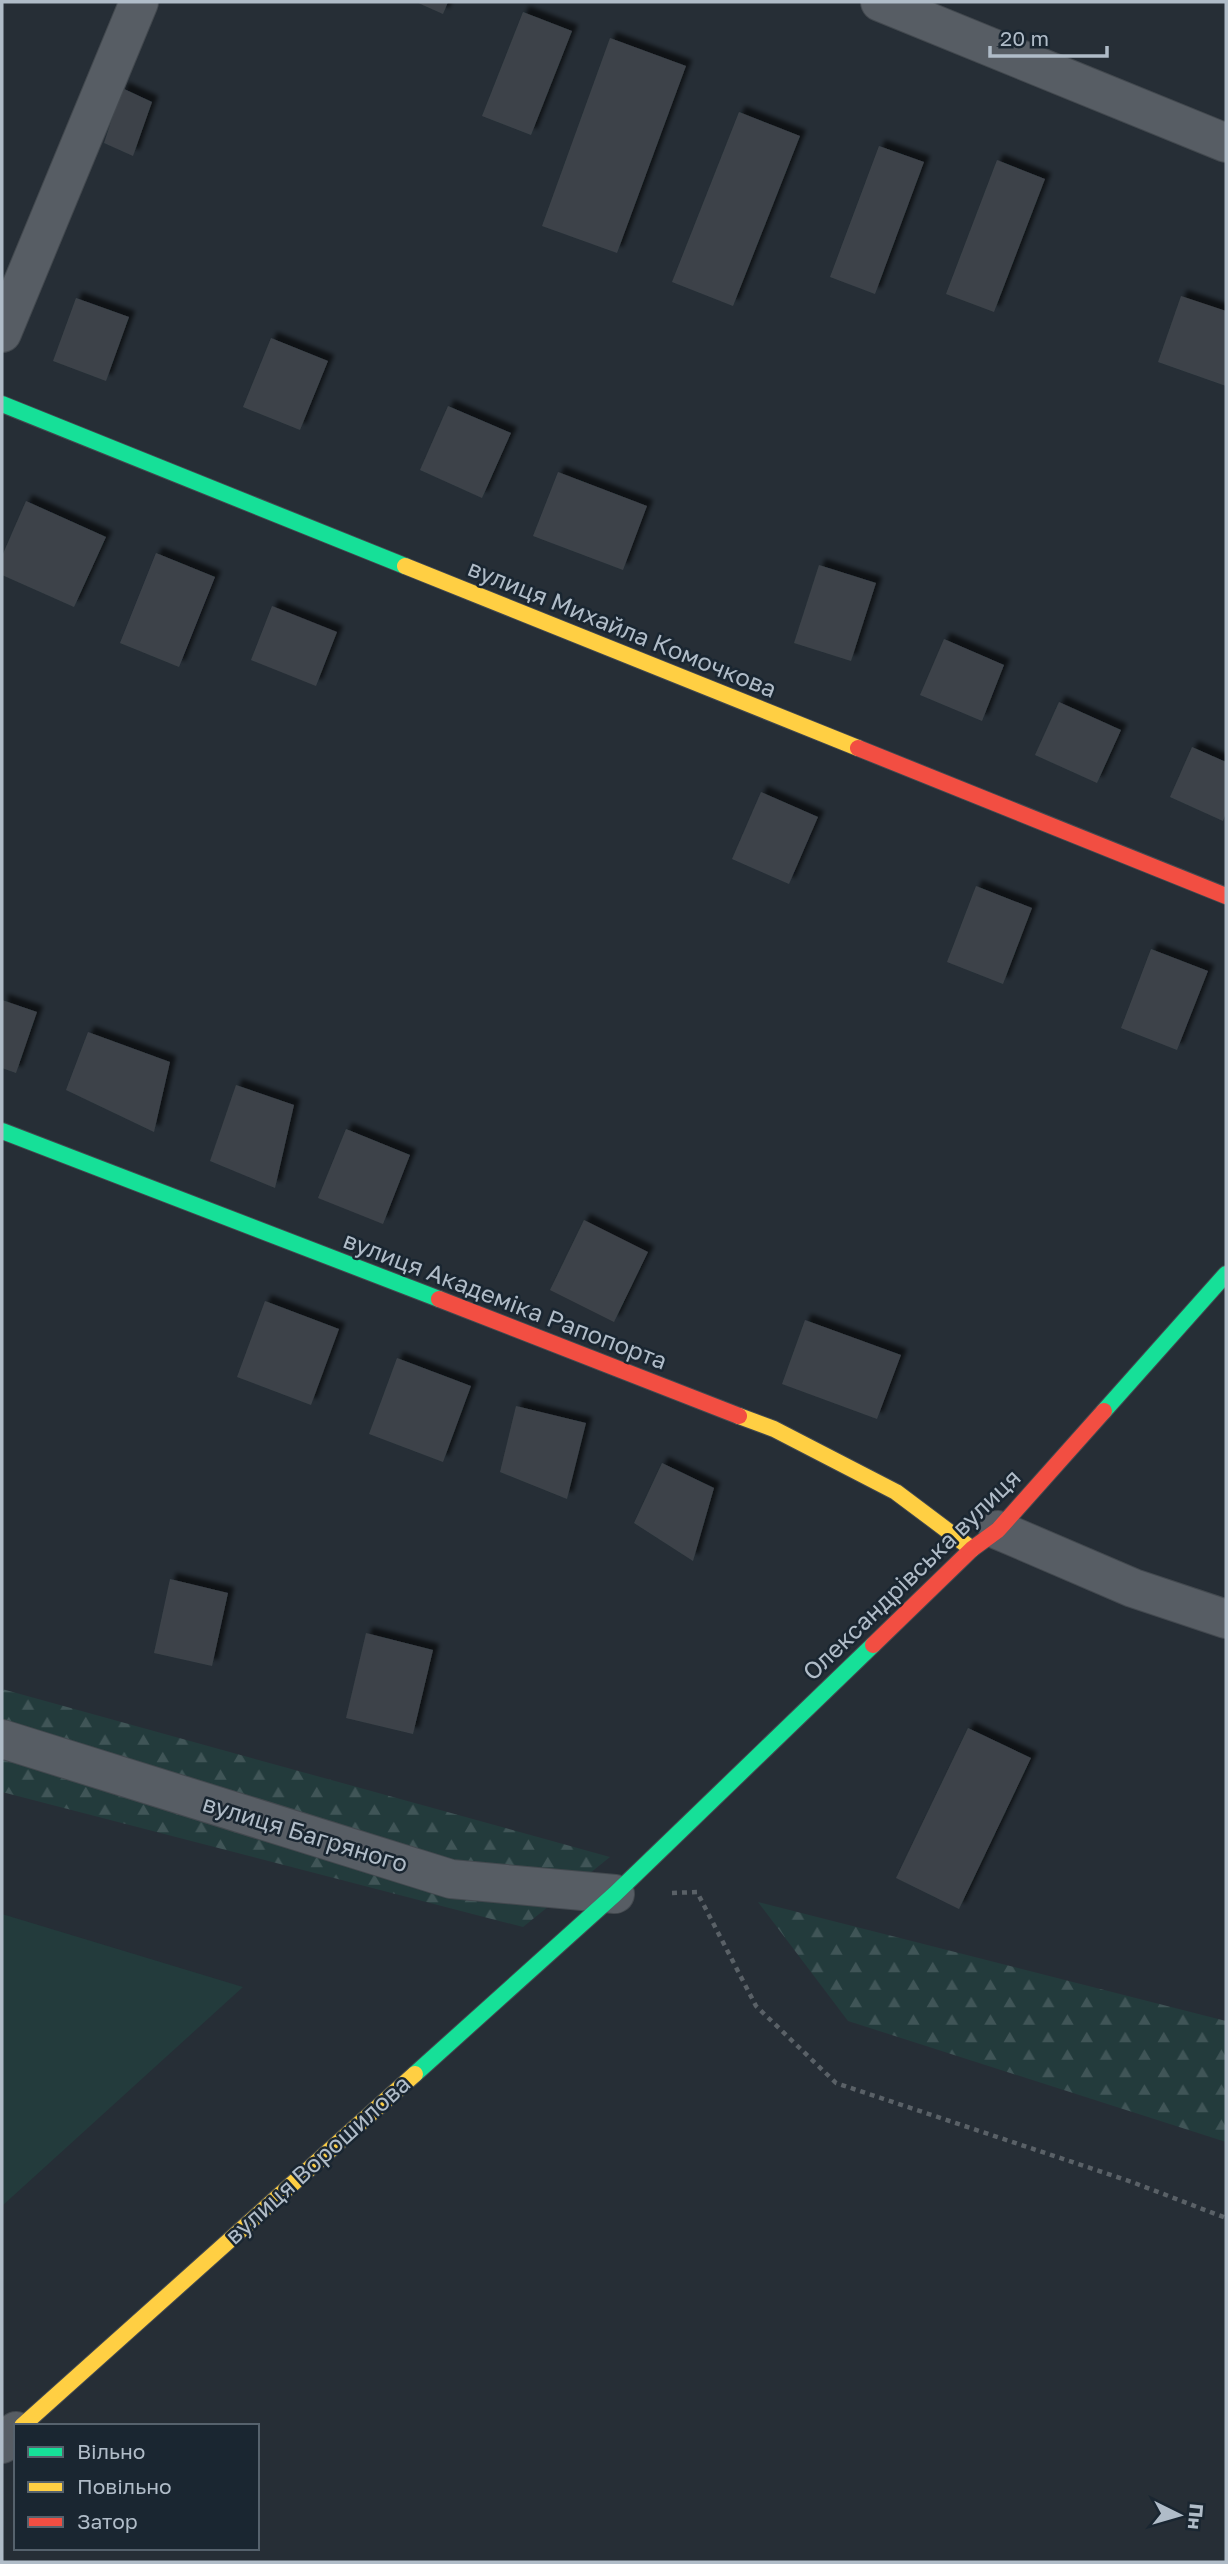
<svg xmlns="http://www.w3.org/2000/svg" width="1228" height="2564" viewBox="0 0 1228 2564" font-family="'Golos Text',sans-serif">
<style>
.green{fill:#233b3c}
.forest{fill:url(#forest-firs)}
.building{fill:#3c4349;filter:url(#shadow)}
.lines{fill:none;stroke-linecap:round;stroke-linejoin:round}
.street-casing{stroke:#43494f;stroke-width:40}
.fast-casing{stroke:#43494f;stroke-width:18}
.slow-casing{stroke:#43494f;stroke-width:18}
.jam-casing{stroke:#43494f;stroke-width:18}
.path{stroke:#5a6167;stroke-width:4.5;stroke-dasharray:5 5;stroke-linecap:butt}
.street{stroke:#575d64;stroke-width:38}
.fast{stroke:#16e098;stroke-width:16}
.slow{stroke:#ffcf43;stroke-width:16}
.jam{stroke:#f24e42;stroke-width:16}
.labels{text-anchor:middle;stroke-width:5;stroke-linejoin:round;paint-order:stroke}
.street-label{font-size:24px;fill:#b0bcc8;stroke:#1a2631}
</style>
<defs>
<pattern id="forest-firs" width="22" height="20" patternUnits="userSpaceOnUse" patternTransform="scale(1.75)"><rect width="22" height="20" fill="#233b3c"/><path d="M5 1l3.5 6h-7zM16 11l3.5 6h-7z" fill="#405557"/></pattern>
<filter id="shadow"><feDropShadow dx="6" dy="-6" stdDeviation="2" flood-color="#0009"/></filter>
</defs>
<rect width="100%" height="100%" fill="#262e36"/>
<polygon class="green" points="2,1914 243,1987 2,2206"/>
<g class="forest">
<polygon points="2,1689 610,1857 523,1927 2,1792"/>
<polygon points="758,1902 1226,2021 1226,2142 848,2021"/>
</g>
<g class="building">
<polygon points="416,2 448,2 443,14"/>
<polygon points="523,12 572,31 531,135 482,116"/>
<polygon points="610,38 686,66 617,253 542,226"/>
<polygon points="122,88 152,102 133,156 104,143"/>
<polygon points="739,112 800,136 733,306 672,282"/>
<polygon points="879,146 924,162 875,294 830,277"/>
<polygon points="997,160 1045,179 994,312 946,294"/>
<polygon points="1181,296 1226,311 1226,386 1158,362"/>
<polygon points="76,298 129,317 106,381 53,361"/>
<polygon points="271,338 328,361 300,430 243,407"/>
<polygon points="448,406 511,433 482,498 420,470"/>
<polygon points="558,472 647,506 623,570 533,536"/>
<polygon points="26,501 106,537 74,607 2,575 2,556"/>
<polygon points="156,553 215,577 179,667 120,643"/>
<polygon points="819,565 876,583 851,661 794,643"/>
<polygon points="272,606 337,632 316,686 251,660"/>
<polygon points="944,639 1004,665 982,721 920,695"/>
<polygon points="1059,702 1121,730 1097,783 1035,755"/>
<polygon points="1192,747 1226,762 1226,813 1223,821 1170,797"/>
<polygon points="761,792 818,817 789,884 732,859"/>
<polygon points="976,886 1032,908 1003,984 947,962"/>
<polygon points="1151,949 1208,971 1177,1050 1121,1028"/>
<polygon points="2,1000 37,1012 16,1073 2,1068"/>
<polygon points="88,1032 170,1062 154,1132 66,1090"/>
<polygon points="236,1085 294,1105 275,1188 210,1161"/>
<polygon points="346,1129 410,1155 383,1224 318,1198"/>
<polygon points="584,1220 648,1252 614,1322 550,1290"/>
<polygon points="265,1301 339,1329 311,1405 237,1377"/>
<polygon points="805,1320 901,1355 877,1419 782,1384"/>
<polygon points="397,1358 471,1386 443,1462 369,1434"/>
<polygon points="516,1406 586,1423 567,1499 500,1472"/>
<polygon points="662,1463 714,1488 693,1561 634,1523"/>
<polygon points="170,1579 228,1593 212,1666 154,1653"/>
<polygon points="366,1633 433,1650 413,1734 346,1718"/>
<polygon points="968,1728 1031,1758 959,1909 896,1878"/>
</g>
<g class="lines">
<g class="street-casing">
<g id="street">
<polyline points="880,2 1226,143"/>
<polyline points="2,333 139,2"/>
<polyline points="998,1530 1133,1588 1226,1619"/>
<polyline points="2,1739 451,1879 615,1894"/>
<polyline points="2,2444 16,2431"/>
</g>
</g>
<g class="fast-casing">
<g id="fast">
<polyline points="2,404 405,566"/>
<polyline points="2,1131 439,1299"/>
<polyline points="1104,1411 1226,1274"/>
<polyline points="415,2074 615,1894 873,1645"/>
</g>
</g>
<g class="slow-casing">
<g id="slow">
<polyline points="405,566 858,748"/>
<polyline points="739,1416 774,1429 896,1492 972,1549"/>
<polyline points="22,2426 415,2074"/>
</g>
</g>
<g class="jam-casing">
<g id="jam">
<polyline points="858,748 1226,896"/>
<polyline points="439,1299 739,1416"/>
<polyline points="873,1645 972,1549 998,1530 1104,1411"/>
</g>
</g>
<polyline class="path" points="672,1893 697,1892 756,2006 836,2083 1132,2182 1226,2218"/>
<use href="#street" class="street"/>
<use href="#fast" class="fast"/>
<use href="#slow" class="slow"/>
<use href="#jam" class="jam"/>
</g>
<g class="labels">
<g class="street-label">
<text transform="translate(622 629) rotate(22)" y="8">вулиця Михайла Комочкова</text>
<text transform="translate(505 1301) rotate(21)" y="8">вулиця Академіка Рапопорта</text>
<text transform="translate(912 1575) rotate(-44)" y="8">Олександрівська вулиця</text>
<text transform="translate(305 1834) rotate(17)" y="8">вулиця Багряного</text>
<text transform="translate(318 2160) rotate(-42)" y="8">вулиця Ворошилова</text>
</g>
</g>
<rect width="1228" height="2564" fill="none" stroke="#b0bcc8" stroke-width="7"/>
<rect x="14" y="2424" width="245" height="126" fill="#1a2631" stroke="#56626d" stroke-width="2"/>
<rect x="28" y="2447" width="35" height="10" fill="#16e098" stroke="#56626d" stroke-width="2"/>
<text x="77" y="2459" font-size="21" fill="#b0bcc8">Вільно</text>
<rect x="28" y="2482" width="35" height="10" fill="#ffcf43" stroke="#56626d" stroke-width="2"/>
<text x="77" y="2494" font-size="21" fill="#b0bcc8">Повільно</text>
<rect x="28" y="2517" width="35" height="10" fill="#f24e42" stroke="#56626d" stroke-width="2"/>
<text x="77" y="2529" font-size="21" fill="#b0bcc8">Затор</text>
<g transform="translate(1179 2515) rotate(95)" stroke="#1a2631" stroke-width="5" paint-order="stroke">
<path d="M0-5L12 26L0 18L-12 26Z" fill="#b0bcc8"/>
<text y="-10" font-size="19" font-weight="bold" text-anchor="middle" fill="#b0bcc8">Пн</text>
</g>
<path d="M990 46v10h117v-10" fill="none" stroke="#b0bcc8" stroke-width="3.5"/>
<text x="1000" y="46" font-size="21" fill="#b0bcc8" stroke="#1a2631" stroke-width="5" paint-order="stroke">20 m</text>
</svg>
